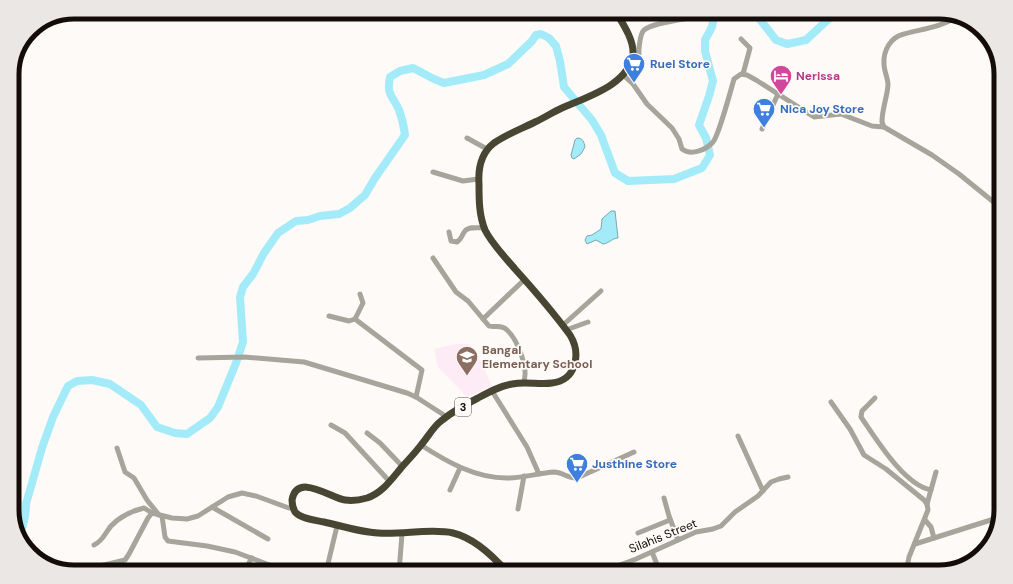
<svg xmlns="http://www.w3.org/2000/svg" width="1013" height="584" viewBox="0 0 1013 584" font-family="'DM Sans',sans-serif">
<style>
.education{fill:#fdebf5}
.water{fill:#a4ebf9;stroke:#78a8b1}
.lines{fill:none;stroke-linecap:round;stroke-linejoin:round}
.river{stroke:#a4ebf9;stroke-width:8}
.minor{stroke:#a6a59b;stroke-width:5}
.highway{stroke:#484633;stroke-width:7}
.labels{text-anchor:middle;stroke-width:3.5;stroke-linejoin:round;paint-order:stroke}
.shield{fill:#fefaf7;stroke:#5a5350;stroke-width:1}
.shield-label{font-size:11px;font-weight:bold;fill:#130c08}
.shop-label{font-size:12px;font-weight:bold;fill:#366cbe;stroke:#fefaf7;text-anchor:start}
.hotel-label{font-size:12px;font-weight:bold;fill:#b23c85;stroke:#fefaf7;text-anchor:start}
.education-label{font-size:12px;font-weight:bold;fill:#785e54;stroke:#fefaf7;text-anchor:start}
.street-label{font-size:12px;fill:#130c08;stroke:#fefaf7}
.rim{fill:none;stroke:#130c08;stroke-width:5}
</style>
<rect width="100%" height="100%" fill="#fefaf7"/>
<polygon class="education" points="456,344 470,344 475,350 492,386 467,397 438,367 434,349"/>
<g class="water">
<path d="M 577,138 C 583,138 584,142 585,147 L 581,154 L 574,159 L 572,158 L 571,155 L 575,140 Z"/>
<path d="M 611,211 L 615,211 L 618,238 C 612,238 610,243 603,244 L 596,240 L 587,244 L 585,240 L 587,236 L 592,235 L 601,229 L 602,219 Z"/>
</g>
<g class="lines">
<g class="river">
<polyline points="749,12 758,17 776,40 787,44 806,40 836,12"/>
<path d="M 19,536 C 24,525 26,516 26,504 L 42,448 L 53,417 L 68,386 L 77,381 L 92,380 L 110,384 L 141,405 L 157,427 L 175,433 L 187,434 L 210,418 L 218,407 L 236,363 L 243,342 L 240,297 L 243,287 L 253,274 L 264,253 L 278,233 L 296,221 L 308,220 L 320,216 L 339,214 L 350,208 L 365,195 L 375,178 L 405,135 C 404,127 402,118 399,110 C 393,95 386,96 390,77 L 400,71 L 413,68 L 434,79 L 444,83 L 484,75 L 508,64 L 532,41 L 536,35 L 541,34 L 549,38 L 556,46 L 560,61 L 564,87 L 592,120 L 601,135 L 615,173 L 628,181 L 674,179 L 702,168 L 710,155 L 706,138 L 699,125 L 709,96 L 713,81 L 705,51 L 705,40 L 712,27 L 715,12"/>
</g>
<g class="minor">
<path d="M 957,17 C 941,27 922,29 904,34 C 891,37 883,50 884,64 C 884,71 888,78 888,85 C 887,98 882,109 882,122 L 884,127 L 932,155 L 959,174 L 1001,208"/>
<polyline points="741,39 750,48 743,74"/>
<path d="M 623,75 L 633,84 L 647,104 L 672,128 L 679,139 L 682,149 C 691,156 706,150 713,142 C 718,136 731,90 734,79 L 741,74 L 747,75 L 756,80 L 814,117 L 841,114 L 872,126 L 884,127"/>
<path d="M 630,80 C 638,71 639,60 639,48 C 640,42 640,34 644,30 C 655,21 691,19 705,15 L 708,12"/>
<polyline points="762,129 778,94"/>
<polyline points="467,138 487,149"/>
<polyline points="433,172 463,181 478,179"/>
<path d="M 449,232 L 451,241 L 457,242 C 462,239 461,236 465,231 C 469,226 479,228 485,228"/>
<path d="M 433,258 L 456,292 L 468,301 L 489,326 C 495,328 501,324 507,330 C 517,339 530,370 523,383"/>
<polyline points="329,316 349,321 355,319 422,370 416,397"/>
<polyline points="355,319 363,303 360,294"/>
<polyline points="483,319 524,280"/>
<polyline points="563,325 601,291"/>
<polyline points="566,330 588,322"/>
<polyline points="198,358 244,357 304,362 407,393 416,397 447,417"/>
<polyline points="492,391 527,447 539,474"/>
<path d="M 875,398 L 862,411 L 861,417 C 876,439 904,485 931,490"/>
<polyline points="831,402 850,429 864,455 886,469 924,500 927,504 928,510 909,557 906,572"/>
<polyline points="331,425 345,433 390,482"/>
<polyline points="367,433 380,443 402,466"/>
<polyline points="738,436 763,491"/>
<path d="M 421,445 C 447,462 477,479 509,478 C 524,478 539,473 554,472 C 562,472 569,479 577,478 L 634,452"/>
<polyline points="117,448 125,472 134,478 147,500 159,515"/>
<polyline points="450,490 460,468"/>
<polyline points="664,498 669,516 678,540"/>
<polyline points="927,504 936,472"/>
<polyline points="212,507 268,539"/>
<polyline points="518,509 524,476"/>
<polyline points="162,516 165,537 168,541 207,546 235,552 288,572"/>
<polyline points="925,520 931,527 934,538"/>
<polyline points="638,533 670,520"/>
<polyline points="915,544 994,519"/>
<path d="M 94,545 C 103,541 105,533 111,526 C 120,516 132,511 144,508 L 152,513"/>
<polyline points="652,552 660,572"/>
<polyline points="328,567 356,572"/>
<polyline points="97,572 100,566 125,560 129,554 148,518 152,513 172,518 187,519 198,516 228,497 242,493 256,496 289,508 293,508"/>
<polyline points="243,572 252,558"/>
<polyline points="326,572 337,526"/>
<polyline points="399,572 402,534"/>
<polyline points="601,572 636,559 696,532 713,529 721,526 735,512 758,496 771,482 779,479 788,477"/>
</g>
<path class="highway" d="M 507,572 C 493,556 474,538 453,533 C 431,528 402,535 378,533 C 360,532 342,526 324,522 C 315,520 301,519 295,512 C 293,508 292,504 292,500 C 297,472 331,498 345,500 C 352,501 360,500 367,498 C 382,493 391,480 401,468 C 408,460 415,453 421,445 C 428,437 433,427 441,421 C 452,412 466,404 478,398 C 489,392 500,386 512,384 C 526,381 539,385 552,383 C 577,380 581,353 570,335 C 553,312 534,290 515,269 C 505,257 492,244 485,230 C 479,215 479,200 479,184 C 478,169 481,153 494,143 C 507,134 521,129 535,122 C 544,118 553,112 562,108 C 586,97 629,85 633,54 C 634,40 623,24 616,12"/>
</g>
<defs>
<g id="supermarket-pin" transform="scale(1.15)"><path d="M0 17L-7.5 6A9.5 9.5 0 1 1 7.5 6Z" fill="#3f7fe0" stroke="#fefaf7"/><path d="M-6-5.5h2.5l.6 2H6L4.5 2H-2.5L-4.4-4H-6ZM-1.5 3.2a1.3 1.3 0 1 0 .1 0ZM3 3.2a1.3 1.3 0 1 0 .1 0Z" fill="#fff"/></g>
<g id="hotel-pin" transform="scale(1.15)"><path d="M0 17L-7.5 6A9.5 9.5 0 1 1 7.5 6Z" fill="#d1479c" stroke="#fefaf7"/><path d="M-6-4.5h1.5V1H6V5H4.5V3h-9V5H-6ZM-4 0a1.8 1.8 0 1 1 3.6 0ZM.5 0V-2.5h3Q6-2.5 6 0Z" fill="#fff"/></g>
<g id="school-pin" transform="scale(1.15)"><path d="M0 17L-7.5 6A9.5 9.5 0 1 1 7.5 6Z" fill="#8d6e63" stroke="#fefaf7"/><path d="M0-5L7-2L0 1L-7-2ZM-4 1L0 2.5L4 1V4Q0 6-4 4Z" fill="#fff"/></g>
</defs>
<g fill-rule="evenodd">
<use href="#supermarket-pin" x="634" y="64"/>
<use href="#hotel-pin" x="781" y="76"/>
<use href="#supermarket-pin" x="764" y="109"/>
<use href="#school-pin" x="467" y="357"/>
<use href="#supermarket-pin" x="577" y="464"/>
</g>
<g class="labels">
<rect class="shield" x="455" y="398" width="16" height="18" rx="3"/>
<g class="shield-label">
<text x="463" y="411">3</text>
</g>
<g class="shop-label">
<text x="650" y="68">Ruel Store</text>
<text x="780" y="113">Nica Joy Store</text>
<text x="592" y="468">Justhine Store</text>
</g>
<g class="hotel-label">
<text x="796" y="80">Nerissa</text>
</g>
<g class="education-label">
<text x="482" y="354">Bangal<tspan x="482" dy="14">Elementary School</tspan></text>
</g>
<g class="street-label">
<text transform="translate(663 536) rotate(-22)" y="4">Silahis Street</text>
</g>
</g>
<path d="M0 0H1013V584H0ZM74 19H939A55 55 0 0 1 994 74V510A55 55 0 0 1 939 565H74A55 55 0 0 1 19 510V74A55 55 0 0 1 74 19Z" fill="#ebe7e4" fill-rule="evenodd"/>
<path class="rim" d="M74 19H939A55 55 0 0 1 994 74V510A55 55 0 0 1 939 565H74A55 55 0 0 1 19 510V74A55 55 0 0 1 74 19Z"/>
</svg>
